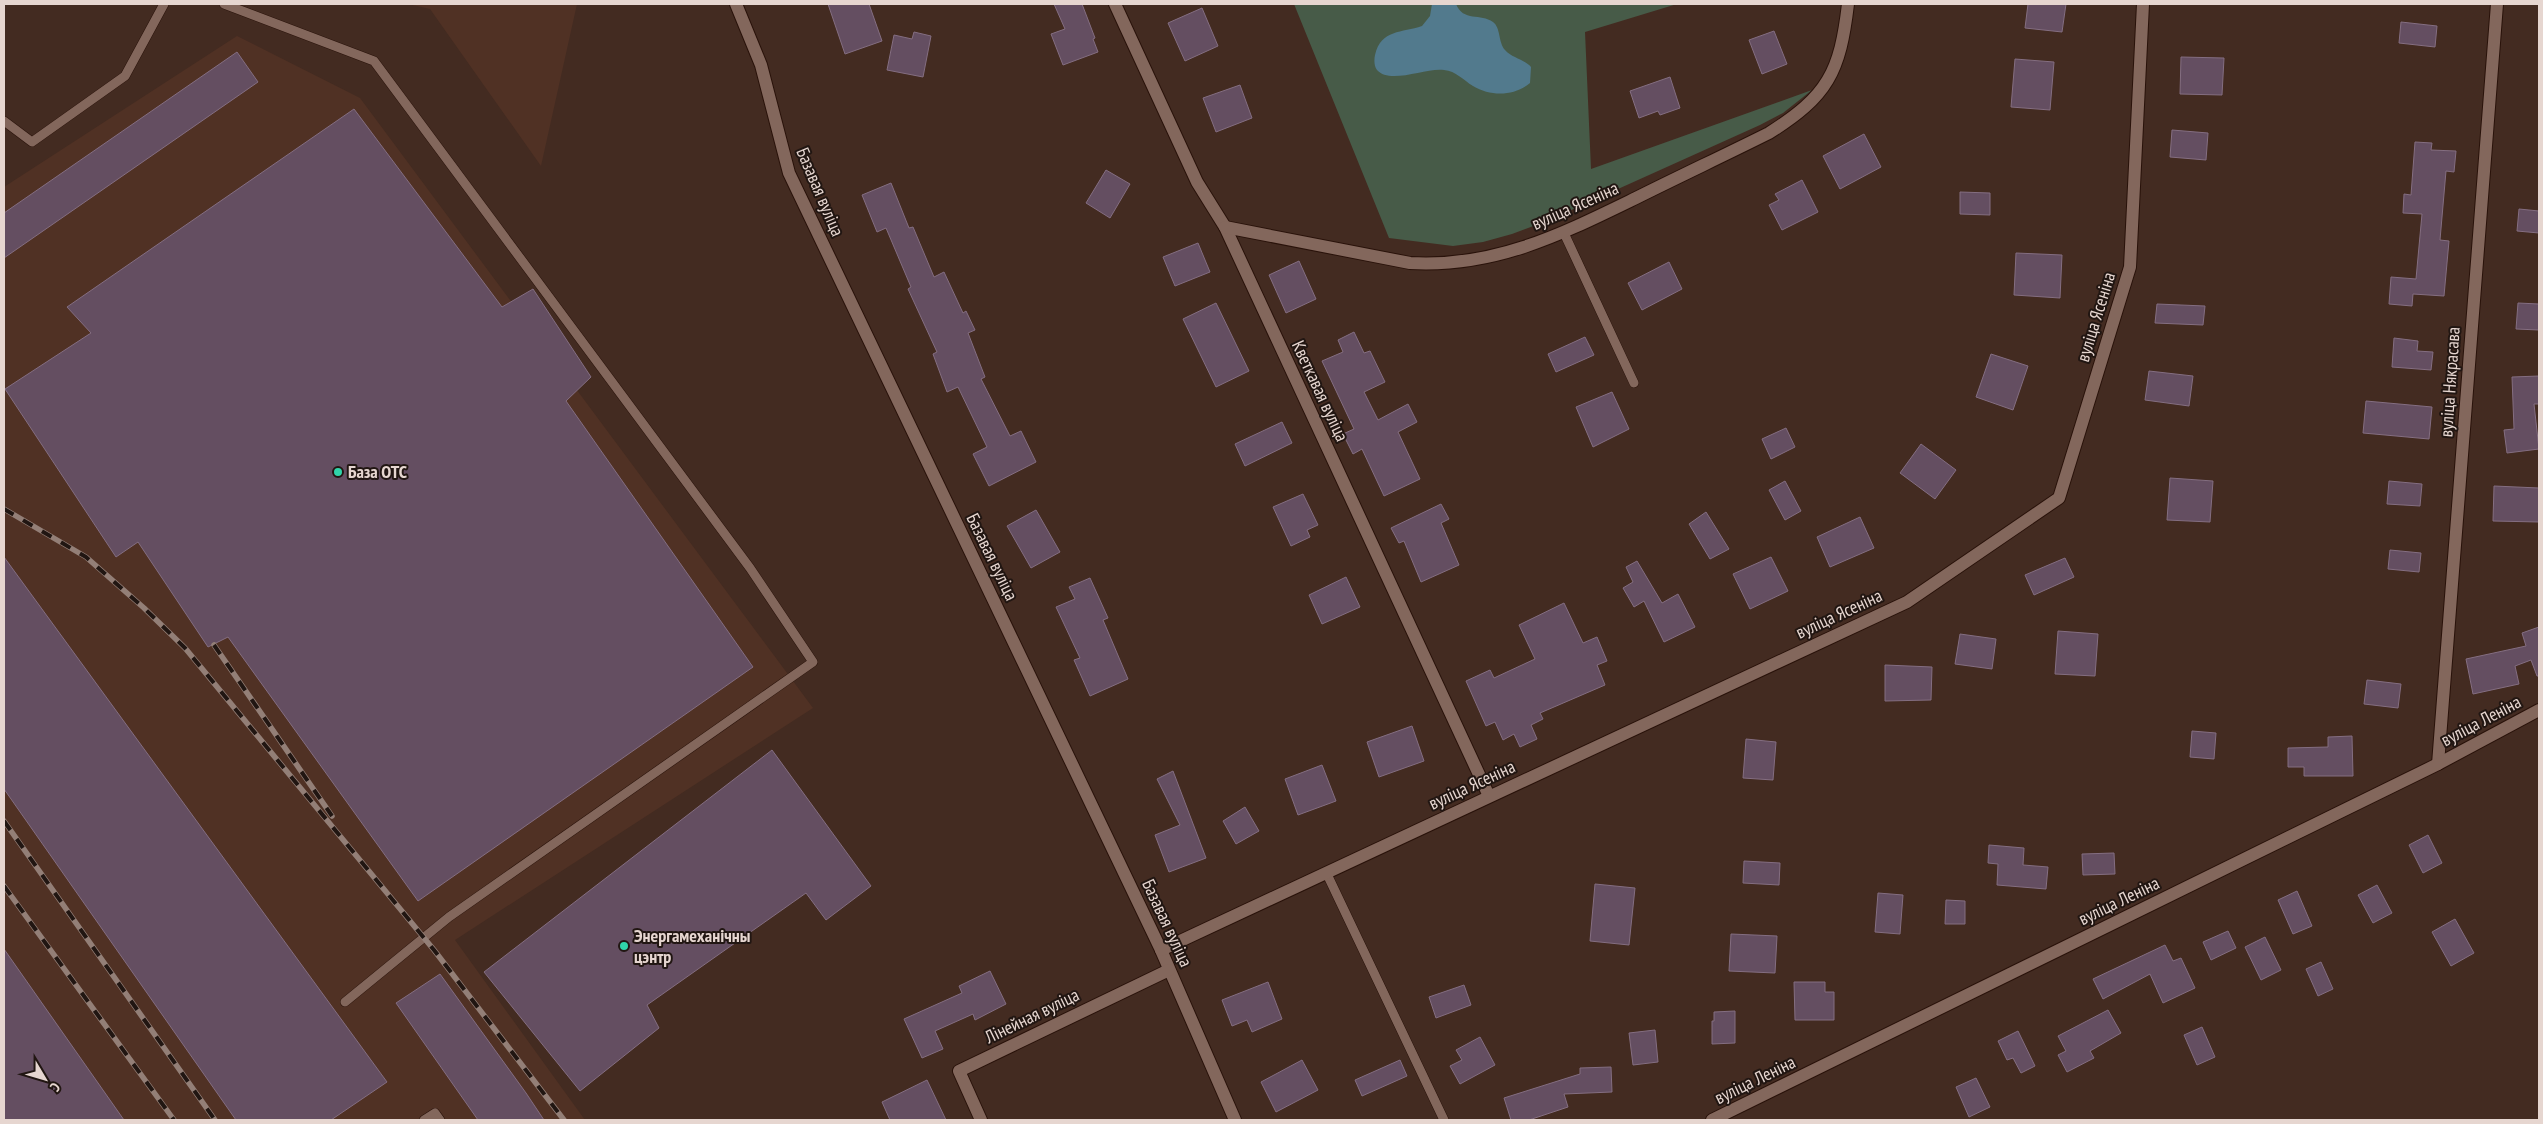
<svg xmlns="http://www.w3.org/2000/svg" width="2543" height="1124" viewBox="0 0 2543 1124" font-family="'PT Sans Narrow',sans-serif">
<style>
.built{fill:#503124}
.green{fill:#475b48}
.water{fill:#527a8d}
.building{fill:#644e61;stroke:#846e81}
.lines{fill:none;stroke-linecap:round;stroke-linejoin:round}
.lane-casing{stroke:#29120a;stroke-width:10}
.street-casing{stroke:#29120a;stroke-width:14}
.lane{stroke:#83675c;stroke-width:9}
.street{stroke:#83675c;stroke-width:12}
.rail-casing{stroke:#937f77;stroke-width:5.5}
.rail{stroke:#211612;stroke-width:4;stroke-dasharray:11;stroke-linecap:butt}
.poi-dot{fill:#30d4a9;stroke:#211612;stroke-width:2}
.labels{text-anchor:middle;stroke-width:4;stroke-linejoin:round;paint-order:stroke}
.street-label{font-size:18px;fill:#e6d6d0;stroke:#211612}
.poi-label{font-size:18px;font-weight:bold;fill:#e6d6d0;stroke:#211612;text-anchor:start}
</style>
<rect width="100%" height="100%" fill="#432b21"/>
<g class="built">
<polygon points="408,4 577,4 541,166 430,9"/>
<polygon points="237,36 360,98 813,708 455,940 585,1120 4,1120 4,187"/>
</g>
<polygon class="green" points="1294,4 1677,4 1585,32 1591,169 1812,90 1783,113 1760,125 1547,221 1512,234 1483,242 1453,246 1389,238"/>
<path class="water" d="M 1432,4 L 1456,4 C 1463,22 1481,13 1493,22 C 1501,28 1498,42 1505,50 C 1512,58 1524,59 1531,67 L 1530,83 C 1515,96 1491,97 1473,86 C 1463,80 1456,71 1444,70 C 1427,67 1390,85 1377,70 C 1374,66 1374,60 1375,55 C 1381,29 1402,33 1422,26 L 1430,16 Z"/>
<g class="building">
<polygon points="828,4 869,4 882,41 845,54"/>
<polygon points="1054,4 1082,4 1095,38 1093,39 1098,52 1063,65 1051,34 1065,29"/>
<polygon points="2028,4 2066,4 2062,32 2025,28"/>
<polygon points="1202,8 1218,46 1185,61 1168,23"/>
<polygon points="2401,22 2437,26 2435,47 2399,43"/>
<polygon points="1774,31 1787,64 1762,74 1749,40"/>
<polygon points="914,32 931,36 923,77 887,70 894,35 912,39"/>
<polygon points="237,52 258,82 4,258 4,213"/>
<polygon points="2181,57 2224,58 2222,95 2180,94"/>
<polygon points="2015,59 2054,62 2050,110 2011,107"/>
<polygon points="1670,77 1680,108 1660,115 1658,111 1639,118 1630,91"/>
<polygon points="1240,85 1252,118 1216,132 1203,98"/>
<polygon points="354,109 502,307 533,289 591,377 566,401 753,667 418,901 228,637 208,647 138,542 116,557 5,389 91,333 67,307"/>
<polygon points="2172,130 2208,133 2206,160 2170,157"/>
<polygon points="1864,134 1881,167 1840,189 1823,156"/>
<polygon points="2415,142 2432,143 2431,150 2456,151 2454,172 2446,171 2440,240 2449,241 2444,296 2413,294 2412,306 2389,304 2391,277 2416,279 2422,214 2403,213 2404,194 2411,195"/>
<polygon points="1106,170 1130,184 1110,218 1086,203"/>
<polygon points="1802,180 1818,212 1782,230 1769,205 1779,200 1775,194"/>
<polygon points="891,183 909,228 913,227 934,277 944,272 963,313 966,311 975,330 968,333 985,377 981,379 1010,436 1021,431 1036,462 989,486 973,454 987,447 958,387 947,392 933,354 937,352 908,289 911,287 886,228 877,232 862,195"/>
<polygon points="1960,192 1990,193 1990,215 1960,214"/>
<polygon points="2519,209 2539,211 2539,233 2517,231"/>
<polygon points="1198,243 1210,272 1175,286 1163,257"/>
<polygon points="2016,253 2062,255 2060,298 2014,295"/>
<polygon points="1299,261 1316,299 1286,313 1269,275"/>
<polygon points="1669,262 1682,289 1642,310 1628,283"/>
<polygon points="1216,303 1249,371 1216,387 1183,319"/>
<polygon points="2518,303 2539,304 2539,330 2516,329"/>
<polygon points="2157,304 2205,306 2203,325 2155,323"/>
<polygon points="1354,332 1364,353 1370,351 1385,382 1364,392 1378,420 1408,404 1417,422 1398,432 1420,479 1384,496 1362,449 1353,454 1343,434 1354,429 1322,361 1343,352 1338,340"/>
<polygon points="1585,337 1594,355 1556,372 1548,354"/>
<polygon points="2394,338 2418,341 2417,351 2433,352 2431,370 2392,367"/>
<polygon points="1991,354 2028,366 2013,410 1976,397"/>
<polygon points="2149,371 2193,376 2189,406 2145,400"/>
<polygon points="2539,376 2539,404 2534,404 2539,449 2507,453 2504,430 2514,429 2512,377"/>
<polygon points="1612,392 1629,429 1593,447 1576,407"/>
<polygon points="2366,401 2432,407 2429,439 2363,433"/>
<polygon points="1282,422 1292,443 1245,466 1235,444"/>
<polygon points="1786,428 1795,447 1771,459 1762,439"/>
<polygon points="1921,444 1956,470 1935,499 1900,473"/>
<polygon points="2170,478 2213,481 2210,522 2167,520"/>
<polygon points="1785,481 1801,511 1785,520 1769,490"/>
<polygon points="2389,481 2422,484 2420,506 2387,504"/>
<polygon points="2494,486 2539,488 2539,522 2493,521"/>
<polygon points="1303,494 1318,525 1307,530 1310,537 1291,546 1273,507"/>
<polygon points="1441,504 1449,519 1441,523 1459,565 1421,582 1404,541 1399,543 1391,528"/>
<polygon points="1036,510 1060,552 1031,568 1007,526"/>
<polygon points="1706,512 1729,549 1710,559 1689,524"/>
<polygon points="1860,517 1874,548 1830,567 1817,537"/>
<polygon points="2390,550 2421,553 2419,572 2388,569"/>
<polygon points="4,557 387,1082 331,1120 236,1120 4,789"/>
<polygon points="1771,557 1788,591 1750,609 1733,574"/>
<polygon points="2065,558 2074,577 2034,595 2025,575"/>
<polygon points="1637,561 1662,603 1678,594 1695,627 1664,642 1644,601 1634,607 1623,588 1633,582 1626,567"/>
<polygon points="1346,577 1360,607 1322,624 1309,595"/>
<polygon points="1090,578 1108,618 1103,620 1128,679 1090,696 1074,660 1080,658 1056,607 1075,599 1069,587"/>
<polygon points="1564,603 1583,643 1597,637 1607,661 1597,665 1605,685 1540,713 1543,719 1531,725 1537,739 1520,747 1514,734 1503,740 1495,722 1486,726 1466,681 1490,670 1494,678 1535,659 1519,625"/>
<polygon points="2539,627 2539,676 2537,676 2531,660 2515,666 2519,684 2473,694 2466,659 2526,646 2522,633"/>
<polygon points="2058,631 2098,634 2095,676 2055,674"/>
<polygon points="1960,634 1996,639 1992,669 1955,664"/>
<polygon points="1885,665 1932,667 1931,700 1885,701"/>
<polygon points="2367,680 2401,684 2398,708 2364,704"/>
<polygon points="1412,726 1424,761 1379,777 1367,742"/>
<polygon points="2192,731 2216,733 2214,759 2190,757"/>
<polygon points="2352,736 2353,776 2304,776 2304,767 2288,767 2288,748 2328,747 2328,737"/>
<polygon points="1746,739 1776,742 1773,780 1743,778"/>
<polygon points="772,750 871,886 826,920 806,893 647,1005 659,1028 580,1091 484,972"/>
<polygon points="1322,765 1336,801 1298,815 1285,779"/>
<polygon points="1173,771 1206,858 1169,872 1155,835 1180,825 1157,779"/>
<polygon points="1245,807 1259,831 1236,844 1223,821"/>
<polygon points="2428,835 2442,863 2423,873 2409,845"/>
<polygon points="1989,845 2024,848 2023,865 2048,867 2046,889 1997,885 1998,864 1988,863"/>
<polygon points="2114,853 2115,874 2083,875 2082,854"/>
<polygon points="1744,861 1780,863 1779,885 1743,883"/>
<polygon points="1595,884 1635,888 1629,945 1590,941"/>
<polygon points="2377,885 2392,913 2373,923 2358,895"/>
<polygon points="2297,891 2312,926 2293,934 2278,900"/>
<polygon points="1878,893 1903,895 1900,934 1875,932"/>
<polygon points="1946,900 1965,901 1965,924 1945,924"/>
<polygon points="2455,919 2474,953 2451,966 2432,932"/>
<polygon points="2228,931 2236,948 2211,960 2203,942"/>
<polygon points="1731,934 1777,936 1775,973 1729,971"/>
<polygon points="2265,937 2281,970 2261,980 2245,947"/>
<polygon points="2165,945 2173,961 2181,958 2195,988 2163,1003 2150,974 2103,999 2093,979"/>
<polygon points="4,949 124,1120 4,1120"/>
<polygon points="2321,962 2333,989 2318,996 2306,969"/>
<polygon points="990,971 1006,1004 975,1020 973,1014 935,1031 943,1049 922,1058 904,1019 962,993 959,986"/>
<polygon points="440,974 526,1093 544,1120 478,1120 396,1003"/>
<polygon points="1268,982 1282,1019 1252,1032 1247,1020 1232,1026 1222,1000"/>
<polygon points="1794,982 1825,982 1825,992 1834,992 1834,1020 1795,1020"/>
<polygon points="1464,985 1471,1005 1436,1018 1429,997"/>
<polygon points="2108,1010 2121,1033 2090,1051 2094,1058 2067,1072 2058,1055 2066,1051 2058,1036"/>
<polygon points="1735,1011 1735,1043 1712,1044 1712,1021 1714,1021 1714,1012"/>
<polygon points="2202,1027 2215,1057 2197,1065 2184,1035"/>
<polygon points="1655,1030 1658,1062 1633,1065 1629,1033"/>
<polygon points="2018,1031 2035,1066 2021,1073 2013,1058 2007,1060 1998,1041"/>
<polygon points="1480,1037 1495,1065 1460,1084 1450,1066 1462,1060 1456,1050"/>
<polygon points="1302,1060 1318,1090 1276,1112 1261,1082"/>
<polygon points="1400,1060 1407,1076 1362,1096 1355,1080"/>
<polygon points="1611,1067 1612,1092 1564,1094 1568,1107 1529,1120 1511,1120 1504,1098 1580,1074 1580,1068"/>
<polygon points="1976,1078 1990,1107 1969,1117 1956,1087"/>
<polygon points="927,1080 946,1120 890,1120 882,1102"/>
</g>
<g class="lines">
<g class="lane-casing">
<g id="lane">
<polyline points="224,4 374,61 750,568 813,662 449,917 345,1002"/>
<polyline points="4,121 32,142 125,76 164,4"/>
<polyline points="1564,233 1634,383"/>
<polyline points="1326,872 1444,1120"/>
<polyline points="424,1120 435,1113 440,1120"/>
</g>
</g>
<g class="street-casing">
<g id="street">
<polyline points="736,4 761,65 789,173 1161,950 1235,1120"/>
<polyline points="1115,4 1197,182 1225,227 1489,796"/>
<path d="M 1225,227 L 1410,263 C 1495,268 1562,234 1636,198 C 1680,176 1725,155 1769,133 C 1828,96 1840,72 1848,4"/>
<polyline points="2438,764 2497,4"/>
<polyline points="1161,950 1907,602 2059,498 2130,267 2143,4"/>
<polyline points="981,1120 959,1071 1169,970"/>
<polyline points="1712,1120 2438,764 2539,710"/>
</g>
</g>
<use href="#lane" class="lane"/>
<use href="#street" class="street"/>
<g class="rail-casing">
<g id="rail">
<polyline points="4,509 86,557 144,608 185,648 434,950 564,1120"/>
<polyline points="214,645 332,816"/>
<polyline points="4,821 215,1120"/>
<polyline points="4,886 174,1120"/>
</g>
</g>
<use href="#rail" class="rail"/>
</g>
<g class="poi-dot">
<circle cx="338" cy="472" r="5"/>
<circle cx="624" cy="946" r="5"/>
</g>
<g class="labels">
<g class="street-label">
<text transform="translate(820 192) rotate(67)" y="6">Базавая вуліца</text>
<text transform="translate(1575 206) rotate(-24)" y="6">вуліца Ясеніна</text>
<text transform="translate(2096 317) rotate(-73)" y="6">вуліца Ясеніна</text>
<text transform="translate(2450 382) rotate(-86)" y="6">вуліца Някрасава</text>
<text transform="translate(1320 391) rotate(65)" y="6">Кветкавая вуліца</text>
<text transform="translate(992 557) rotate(64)" y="6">Базавая вуліца</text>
<text transform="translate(1839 614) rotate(-25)" y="6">вуліца Ясеніна</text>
<text transform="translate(2481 721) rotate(-28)" y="6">вуліца Леніна</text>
<text transform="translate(1472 785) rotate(-25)" y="6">вуліца Ясеніна</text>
<text transform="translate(2119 901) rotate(-26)" y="6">вуліца Леніна</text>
<text transform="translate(1167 923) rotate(65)" y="6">Базавая вуліца</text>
<text transform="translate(1032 1016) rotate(-26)" y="6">Лінейная вуліца</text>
<text transform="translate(1755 1080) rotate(-26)" y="6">вуліца Леніна</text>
</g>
<g class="poi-label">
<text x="348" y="478">База ОТС</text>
<text x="634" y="942">Энергамеханічны<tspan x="634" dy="21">цэнтр</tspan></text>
</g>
</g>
<rect width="2543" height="1124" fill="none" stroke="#e6d6d0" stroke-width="10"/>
<g transform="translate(45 1079) rotate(128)" stroke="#211612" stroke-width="4" paint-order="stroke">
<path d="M0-4L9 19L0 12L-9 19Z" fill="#e6d6d0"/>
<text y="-8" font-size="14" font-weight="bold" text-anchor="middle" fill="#e6d6d0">С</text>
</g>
</svg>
